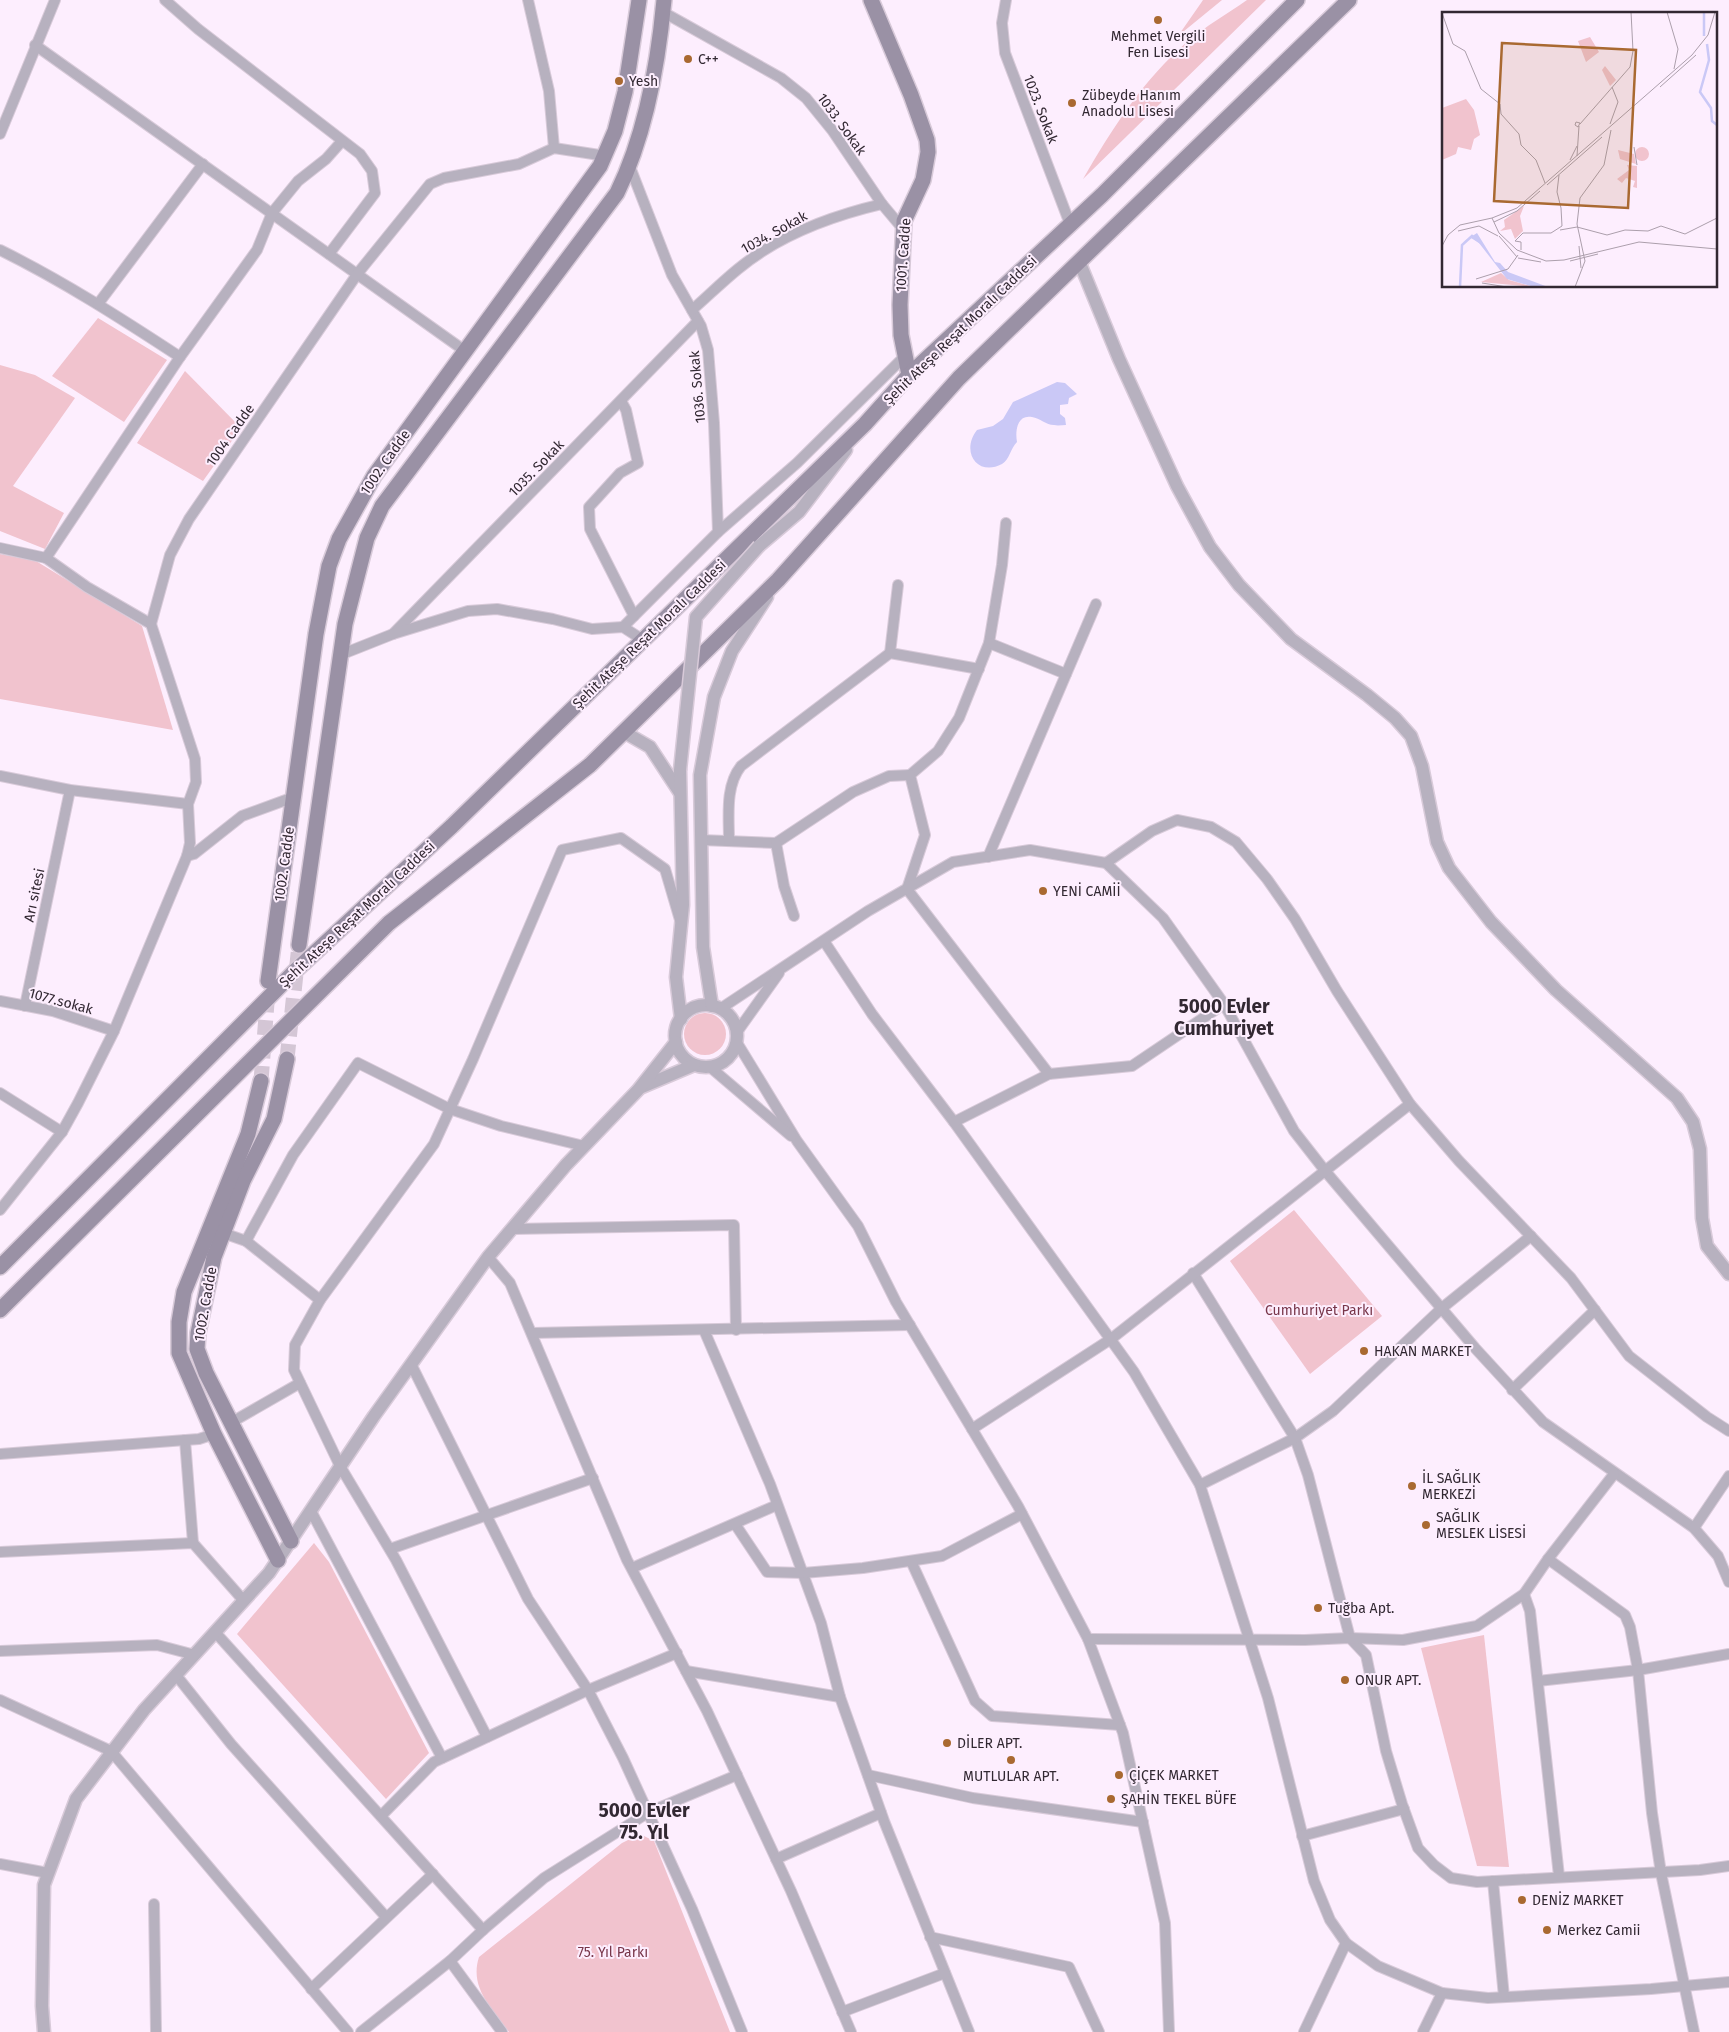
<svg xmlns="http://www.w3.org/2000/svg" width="1729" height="2032" viewBox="0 0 1729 2032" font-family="'Fira Sans',sans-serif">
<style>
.green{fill:#f1c3ce}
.water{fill:#cac8f6}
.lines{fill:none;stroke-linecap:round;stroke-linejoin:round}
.secondary-tunnel{stroke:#d4c6d5;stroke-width:15;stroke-dasharray:15 8;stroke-linecap:butt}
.minor-casing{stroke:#d8cad9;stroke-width:12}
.tertiary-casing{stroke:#d8cad9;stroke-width:15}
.secondary-casing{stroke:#d8cad9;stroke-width:18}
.minor{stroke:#b7b1bf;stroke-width:10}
.tertiary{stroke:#b7b1bf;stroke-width:12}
.secondary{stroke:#9a91a5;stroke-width:15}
.tertiary-bridge-casing{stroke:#d8cad9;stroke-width:15;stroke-linecap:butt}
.tertiary-bridge{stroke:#b7b1bf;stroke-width:12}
.poi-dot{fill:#a96931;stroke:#fdeefe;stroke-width:2}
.labels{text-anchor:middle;stroke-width:4;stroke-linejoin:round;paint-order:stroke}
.poi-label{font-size:14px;fill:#322832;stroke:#fdeefe;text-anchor:start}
.street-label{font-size:14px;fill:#322832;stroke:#fdeefe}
.park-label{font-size:14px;fill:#78364a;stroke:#fdeefe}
.district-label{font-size:19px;font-weight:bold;fill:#322832;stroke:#fdeefe}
.inset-river{fill:none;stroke:#cac8f6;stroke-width:2.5}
.inset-road{fill:none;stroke:#ac9fac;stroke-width:1}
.view{fill:#a96931;fill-opacity:0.15;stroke:#a96931;stroke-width:2.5}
.inset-edge{fill:none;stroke:#322832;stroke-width:2.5}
</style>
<rect width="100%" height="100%" fill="#fdeefe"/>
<g class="green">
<polygon points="1203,0 1222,0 1178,36 1201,3"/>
<path d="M 1247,0 L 1266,0 L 1083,179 C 1112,129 1143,80 1187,42 C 1206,26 1227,14 1247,0 Z"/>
<polygon points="98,318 167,360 124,422 52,376"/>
<polygon points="0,365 35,375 75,398 13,486 64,513 45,549 0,531"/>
<polygon points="185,371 241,428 203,481 137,443"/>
<polygon points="0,554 36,561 142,626 173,730 0,699"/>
<circle cx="705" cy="1034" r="21"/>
<polygon points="1294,1210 1382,1316 1310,1374 1230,1261"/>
<polygon points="314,1543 329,1562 429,1753 386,1799 237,1634"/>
<polygon points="1484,1635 1509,1867 1477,1866 1421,1648"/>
<path d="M 640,1834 L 654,1841 L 730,2032 L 509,2032 C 492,2008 469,1988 479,1957 L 622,1843 Z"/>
</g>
<path class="water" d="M 1057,382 L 1065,383 L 1077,394 L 1069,398 L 1068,404 L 1060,405 L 1060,414 L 1065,418 L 1066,425 C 1062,425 1058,426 1054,425 C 1046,425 1040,418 1032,417 C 1017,414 1015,431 1017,442 C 1010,449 1010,459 1002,464 C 978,477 960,452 977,430 L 993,426 L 1003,419 L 1013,402 Z"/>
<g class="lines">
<g class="secondary-tunnel">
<polyline points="287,1059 299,945"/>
<polyline points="261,1081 268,990"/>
</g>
<g class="minor-casing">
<g id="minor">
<polyline points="165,0 198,29 360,154 372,171 375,193 329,254"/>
<polyline points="528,0 549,91 554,148"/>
<polyline points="1006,0 1002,23 1005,53 1070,224"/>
<polyline points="663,12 781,78 806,98 832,130 882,204 903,229"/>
<polyline points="35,45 465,351"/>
<polyline points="0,134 55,0"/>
<polyline points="630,167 672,275 701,326 708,350 714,423 718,532"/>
<path d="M 0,250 C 63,281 122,319 180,357"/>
<polyline points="98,304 203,164"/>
<path d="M 692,310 C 707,297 722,282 738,269 C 779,235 831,216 882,204"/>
<polyline points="621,401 626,410 638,463 620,473 589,507 590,529 634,616"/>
<polyline points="1006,523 1002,565 989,643 959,718 938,751 910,775 925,835 907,889 1049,1074"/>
<polyline points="0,548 46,558 87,587 151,624 195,759 196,782 188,804 190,843 187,856 114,1031 78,1103 62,1132 0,1210"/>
<polyline points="46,558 180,357 257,250 272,213 298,181 326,159 342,141"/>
<polyline points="151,624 170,555 189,519 358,273 430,184 444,178 519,164 554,148 606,156"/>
<polyline points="623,627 718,532 797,463 905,356"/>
<polyline points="393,634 698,321"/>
<polyline points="989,643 1066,674"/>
<polyline points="890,653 898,585"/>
<polyline points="340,655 393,634 468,611 497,609 553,619 592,629 623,627 643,640"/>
<polyline points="0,776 70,790 188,804"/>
<polyline points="701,840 776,843 853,792 889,776 910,775"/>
<path d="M 729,841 C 729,816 725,786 741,766 L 890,653 L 979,669"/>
<polyline points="776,843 784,886 794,916"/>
<polyline points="187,856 194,854 242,816 294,797"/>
<polyline points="988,857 1096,604"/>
<polyline points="1106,863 1152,831 1177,820 1211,827 1236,842 1267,879 1295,919 1337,991 1410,1104 1459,1161 1571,1278 1629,1356 1707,1417 1729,1431"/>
<polyline points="824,941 872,1014 954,1122 1134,1372 1200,1485 1268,1698 1314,1881 1330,1920 1346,1943 1378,1966 1442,1993 1488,1998 1651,1989 1729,1982"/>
<polyline points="0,1001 53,1011 114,1031"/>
<polyline points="25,1006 70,790"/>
<polyline points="720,1009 868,911 953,862 1030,850 1106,863 1163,918 1224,1004 1294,1131 1326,1172 1475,1348 1543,1422 1694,1528 1718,1556 1729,1582"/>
<polyline points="737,1032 779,973"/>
<polyline points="736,1041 797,1141 858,1226 896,1302 1018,1506 1088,1639 1123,1733 1165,1923 1169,2032"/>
<polyline points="710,1067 791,1136"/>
<polyline points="0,1093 62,1132"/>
<polyline points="954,1122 1049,1074 1132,1066 1224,1004"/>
<polyline points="512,1229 734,1225 736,1330"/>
<polyline points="223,1233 246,1241 320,1300"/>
<polyline points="246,1241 293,1155 358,1063 450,1109 501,1126 584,1146"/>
<polyline points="488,1257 510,1283 627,1560 707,1711 791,1891 851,2032"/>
<polyline points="1193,1273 1295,1438 1308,1475 1350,1638 1366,1655 1386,1751 1402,1804 1418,1848 1434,1865 1451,1878 1477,1882 1700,1870 1729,1866"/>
<polyline points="704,1330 770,1484 821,1623 840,1697 884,1821 969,2032"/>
<polyline points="532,1333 910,1325"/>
<polyline points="411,1364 528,1599 588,1690 623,1758 692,1909 742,2032"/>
<polyline points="1512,1390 1595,1310"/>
<polyline points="232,1422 300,1383"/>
<polyline points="972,1429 1111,1339 1410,1104"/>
<polyline points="185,1440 193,1543"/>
<polyline points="0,1454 199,1439 214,1434"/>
<polyline points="1200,1485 1295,1438 1333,1411 1442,1308 1531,1236"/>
<polyline points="311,1511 442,1758"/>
<polyline points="735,1524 767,1572 803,1573 863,1568 942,1556 1022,1514"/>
<polyline points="1694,1528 1729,1476"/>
<polyline points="390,1549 593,1478"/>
<polyline points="0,1552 193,1543 244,1601"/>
<polyline points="1548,1559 1625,1615 1630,1627 1638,1670 1652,1813 1661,1873 1694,2032"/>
<polyline points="911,1561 975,1701 992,1716 1120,1725"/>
<polyline points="632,1568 777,1505"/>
<polyline points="1524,1594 1530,1611 1559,1876"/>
<polyline points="215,1632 483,1930"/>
<polyline points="1088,1639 1305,1640 1350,1638 1403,1640 1477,1626 1524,1594 1548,1559 1614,1474"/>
<polyline points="0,1651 157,1645 195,1655"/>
<polyline points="686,1671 840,1697"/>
<polyline points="176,1675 231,1744 386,1917"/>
<polyline points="1538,1681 1638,1670 1729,1654"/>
<polyline points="0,1700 111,1751 348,2032"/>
<polyline points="487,1737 396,1560 340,1466 294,1370 295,1345 320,1300 434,1144 473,1059 562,850 621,838 665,869 680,920"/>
<polyline points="868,1775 973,1798 1143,1822"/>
<polyline points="381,1816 434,1762 588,1690 677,1653"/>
<polyline points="1302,1836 1404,1809"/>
<polyline points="776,1859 881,1813"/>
<polyline points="0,1864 48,1873"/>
<polyline points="1493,1881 1504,1997"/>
<polyline points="154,1904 156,2032"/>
<polyline points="930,1937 1069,1967 1099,2032"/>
<polyline points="450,1961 502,2032"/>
<polyline points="311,1989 433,1874"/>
<polyline points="842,2012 945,1973"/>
<polyline points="361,2032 450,1961 483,1930 544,1878 649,1812 737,1775"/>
<polyline points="1304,2032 1346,1943"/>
<polyline points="1423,2032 1442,1993"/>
</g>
</g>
<g class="tertiary-casing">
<g id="tertiary">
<polyline points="1079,261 1119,359 1177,486 1210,547 1239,585 1291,639 1367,695 1395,718 1411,736 1422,766 1437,842 1449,868 1491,922 1556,990 1677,1098 1693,1122 1700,1149 1702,1218 1707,1246 1729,1274"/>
<polyline points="759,546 799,512 846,450"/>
<polyline points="624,732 650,747 680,793"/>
<polyline points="680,770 683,905 676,977 681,1019"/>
<circle cx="706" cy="1036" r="31"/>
<polyline points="712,1006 703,947 700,775 714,697 732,651 767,597"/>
<polyline points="642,1087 694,1065"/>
<polyline points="44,2032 42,2006 44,1885 76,1799 144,1710 269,1573 374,1416 488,1257 566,1165 638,1090 676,1042"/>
</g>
</g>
<g class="secondary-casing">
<g id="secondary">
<polyline points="871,0 911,95 927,140 928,152 923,180 904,221 900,305 901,335 909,375"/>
<path d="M 299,945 L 345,624 L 367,538 L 382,506 L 617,193 C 646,134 658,65 664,0"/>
<polyline points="268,981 316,634 329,566 339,539 374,476 600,166 615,131 625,92 639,0"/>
<polyline points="287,1059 274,1119 243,1181 214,1257 198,1333 197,1349 206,1373 291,1541"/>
<polyline points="261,1081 248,1134 184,1292 179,1322 179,1353 214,1434 278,1560"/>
<polyline points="0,1267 295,971 452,826 865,424 909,375 1102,195 1297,0"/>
<polyline points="0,1310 389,923 590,765 778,580 959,378 1349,0"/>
</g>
</g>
<use href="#minor" class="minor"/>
<use href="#tertiary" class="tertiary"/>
<use href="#secondary" class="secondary"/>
<g class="tertiary-bridge-casing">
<polyline id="tertiary-bridge" points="680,770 696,617 759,546"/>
</g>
<use href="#tertiary-bridge" class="tertiary-bridge"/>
</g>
<g class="poi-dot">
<circle cx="1158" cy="20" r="5"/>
<circle cx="688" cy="59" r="5"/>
<circle cx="619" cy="81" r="5"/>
<circle cx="1072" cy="103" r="5"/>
<circle cx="1043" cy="891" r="5"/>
<circle cx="1364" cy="1351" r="5"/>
<circle cx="1412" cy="1486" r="5"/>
<circle cx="1426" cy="1525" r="5"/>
<circle cx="1318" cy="1608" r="5"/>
<circle cx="1345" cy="1680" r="5"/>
<circle cx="947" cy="1743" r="5"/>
<circle cx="1011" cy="1760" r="5"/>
<circle cx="1119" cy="1775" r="5"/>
<circle cx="1111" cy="1799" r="5"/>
<circle cx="1522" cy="1900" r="5"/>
<circle cx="1547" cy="1930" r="5"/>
</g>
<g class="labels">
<g class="poi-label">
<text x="1158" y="41" text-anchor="middle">Mehmet Vergili<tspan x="1158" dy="16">Fen Lisesi</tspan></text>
<text x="698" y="64">C++</text>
<text x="629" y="86">Yesh</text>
<text x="1082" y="100">Zübeyde Hanım<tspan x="1082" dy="16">Anadolu Lisesi</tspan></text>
<text x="1053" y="896">YENİ CAMİİ</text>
<text x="1374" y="1356">HAKAN MARKET</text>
<text x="1422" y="1483">İL SAĞLIK<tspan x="1422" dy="16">MERKEZİ</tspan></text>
<text x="1436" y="1522">SAĞLIK<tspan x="1436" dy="16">MESLEK LİSESİ</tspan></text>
<text x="1328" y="1613">Tuğba Apt.</text>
<text x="1355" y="1685">ONUR APT.</text>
<text x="957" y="1748">DİLER APT.</text>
<text x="1129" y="1780">ÇİÇEK MARKET</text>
<text x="1011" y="1781" text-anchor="middle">MUTLULAR APT.</text>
<text x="1121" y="1804">ŞAHİN TEKEL BÜFE</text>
<text x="1532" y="1905">DENİZ MARKET</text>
<text x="1557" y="1935">Merkez Camii</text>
</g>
<g class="street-label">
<text transform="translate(1041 109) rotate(69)" y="5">1023. Sokak</text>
<text transform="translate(842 124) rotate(54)" y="5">1033. Sokak</text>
<text transform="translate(774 232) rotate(-29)" y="5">1034. Sokak</text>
<text transform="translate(903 255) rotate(-86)" y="5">1001. Cadde</text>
<text transform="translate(960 330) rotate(-44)" y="5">Şehit Ateşe Reşat Moralı Caddesi</text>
<text transform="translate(697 387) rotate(-95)" y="5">1036. Sokak</text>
<text transform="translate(230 435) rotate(-55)" y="5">1004 Cadde</text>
<text transform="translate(385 462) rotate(-55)" y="5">1002. Cadde</text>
<text transform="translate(536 468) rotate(-46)" y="5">1035. Sokak</text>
<text transform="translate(649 634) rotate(-44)" y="5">Şehit Ateşe Reşat Moralı Caddesi</text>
<text transform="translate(284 864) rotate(-82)" y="5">1002. Cadde</text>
<text transform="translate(34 895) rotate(-78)" y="5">Arı sitesi</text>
<text transform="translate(357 914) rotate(-43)" y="5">Şehit Ateşe Reşat Moralı Caddesi</text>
<text transform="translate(61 1001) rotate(15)" y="5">1077.sokak</text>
<text transform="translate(205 1304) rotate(-80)" y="5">1002. Cadde</text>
</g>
<g class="park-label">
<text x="1319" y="1315">Cumhuriyet Parkı</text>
<text x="613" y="1957">75. Yıl Parkı</text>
</g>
<g class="district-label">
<text x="1224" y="1013">5000 Evler<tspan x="1224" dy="22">Cumhuriyet</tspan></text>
<text x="644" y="1817">5000 Evler<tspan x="644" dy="22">75. Yıl</tspan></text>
</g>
</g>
<g transform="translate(1442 12)">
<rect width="275" height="275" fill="#fdeefe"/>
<path d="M 148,25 L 157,40 L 144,50 L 136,29 ZM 163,54 L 174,68 L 168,74 L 160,58 ZM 24,87 L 32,98 L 38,123 L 32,127 L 29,138 L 16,135 L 14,142 L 0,148 L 0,96 ZM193 142a7 7 0 1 1 14 0a7 7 0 1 1-14 0ZM 176,138 L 192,142 L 194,152 L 178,147 ZM 185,153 L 195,154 L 195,176 L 191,175 L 193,169 L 184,166 L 180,171 L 175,167 L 187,158 ZM 82,194 L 78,204 L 81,219 L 73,227 L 69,217 L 58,219 L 63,215 L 62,208 ZM 59,261 L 67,268 L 92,275 L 39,270 Z" fill="#f1c3ce"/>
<path d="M 35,221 L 53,250 L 58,251 L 66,260 L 106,275 L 92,275 L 65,267 L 37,231 L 29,226 L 21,230 Z" fill="#cac8f6"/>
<path class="inset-river" d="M 262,0 L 262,24M 265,32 L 267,48 L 258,80 L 269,96 L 270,109 L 275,113M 18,275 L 20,233 L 30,224 L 39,231"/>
<path class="inset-road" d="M 225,0 L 236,37 L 232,57M 0,1 L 11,32 L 23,39 L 39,77 L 58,92 L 59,102 L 77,122 L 79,133 L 94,148 L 103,171M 218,75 L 254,43M 134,110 L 138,111 L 136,115 L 133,113 ZM 138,112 L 188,55 L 191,39 L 189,0M 168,112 L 176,90 L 170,75M 192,135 L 195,153M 135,144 L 137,114M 128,148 L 135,134M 105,173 L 160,125M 50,206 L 75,196 L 250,43 L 266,23 L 273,0M 52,210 L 75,199 L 98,179M 118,218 L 135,215 L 165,223 L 183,218 L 206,219 L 219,214 L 243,222 L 275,206M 16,219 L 37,214 L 56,224M 57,224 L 75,245M 0,234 L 6,223 L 18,213 L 50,206 L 57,221 L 75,238 L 104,249 L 122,248 L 197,230 L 275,237M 137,234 L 139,256M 79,238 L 79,230 L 73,229 L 81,221 L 109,221 L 120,214 L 119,196 L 115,180 L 117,163M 76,246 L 99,250M 128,249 L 156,242M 34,267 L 66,257 L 76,243M 40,271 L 65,275M 133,275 L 143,249 L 135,212 L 138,186 L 162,153 L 169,118"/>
<path class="view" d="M 60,31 L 194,38 L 186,196 L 52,189 Z"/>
<rect width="275" height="275" class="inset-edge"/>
</g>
</svg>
